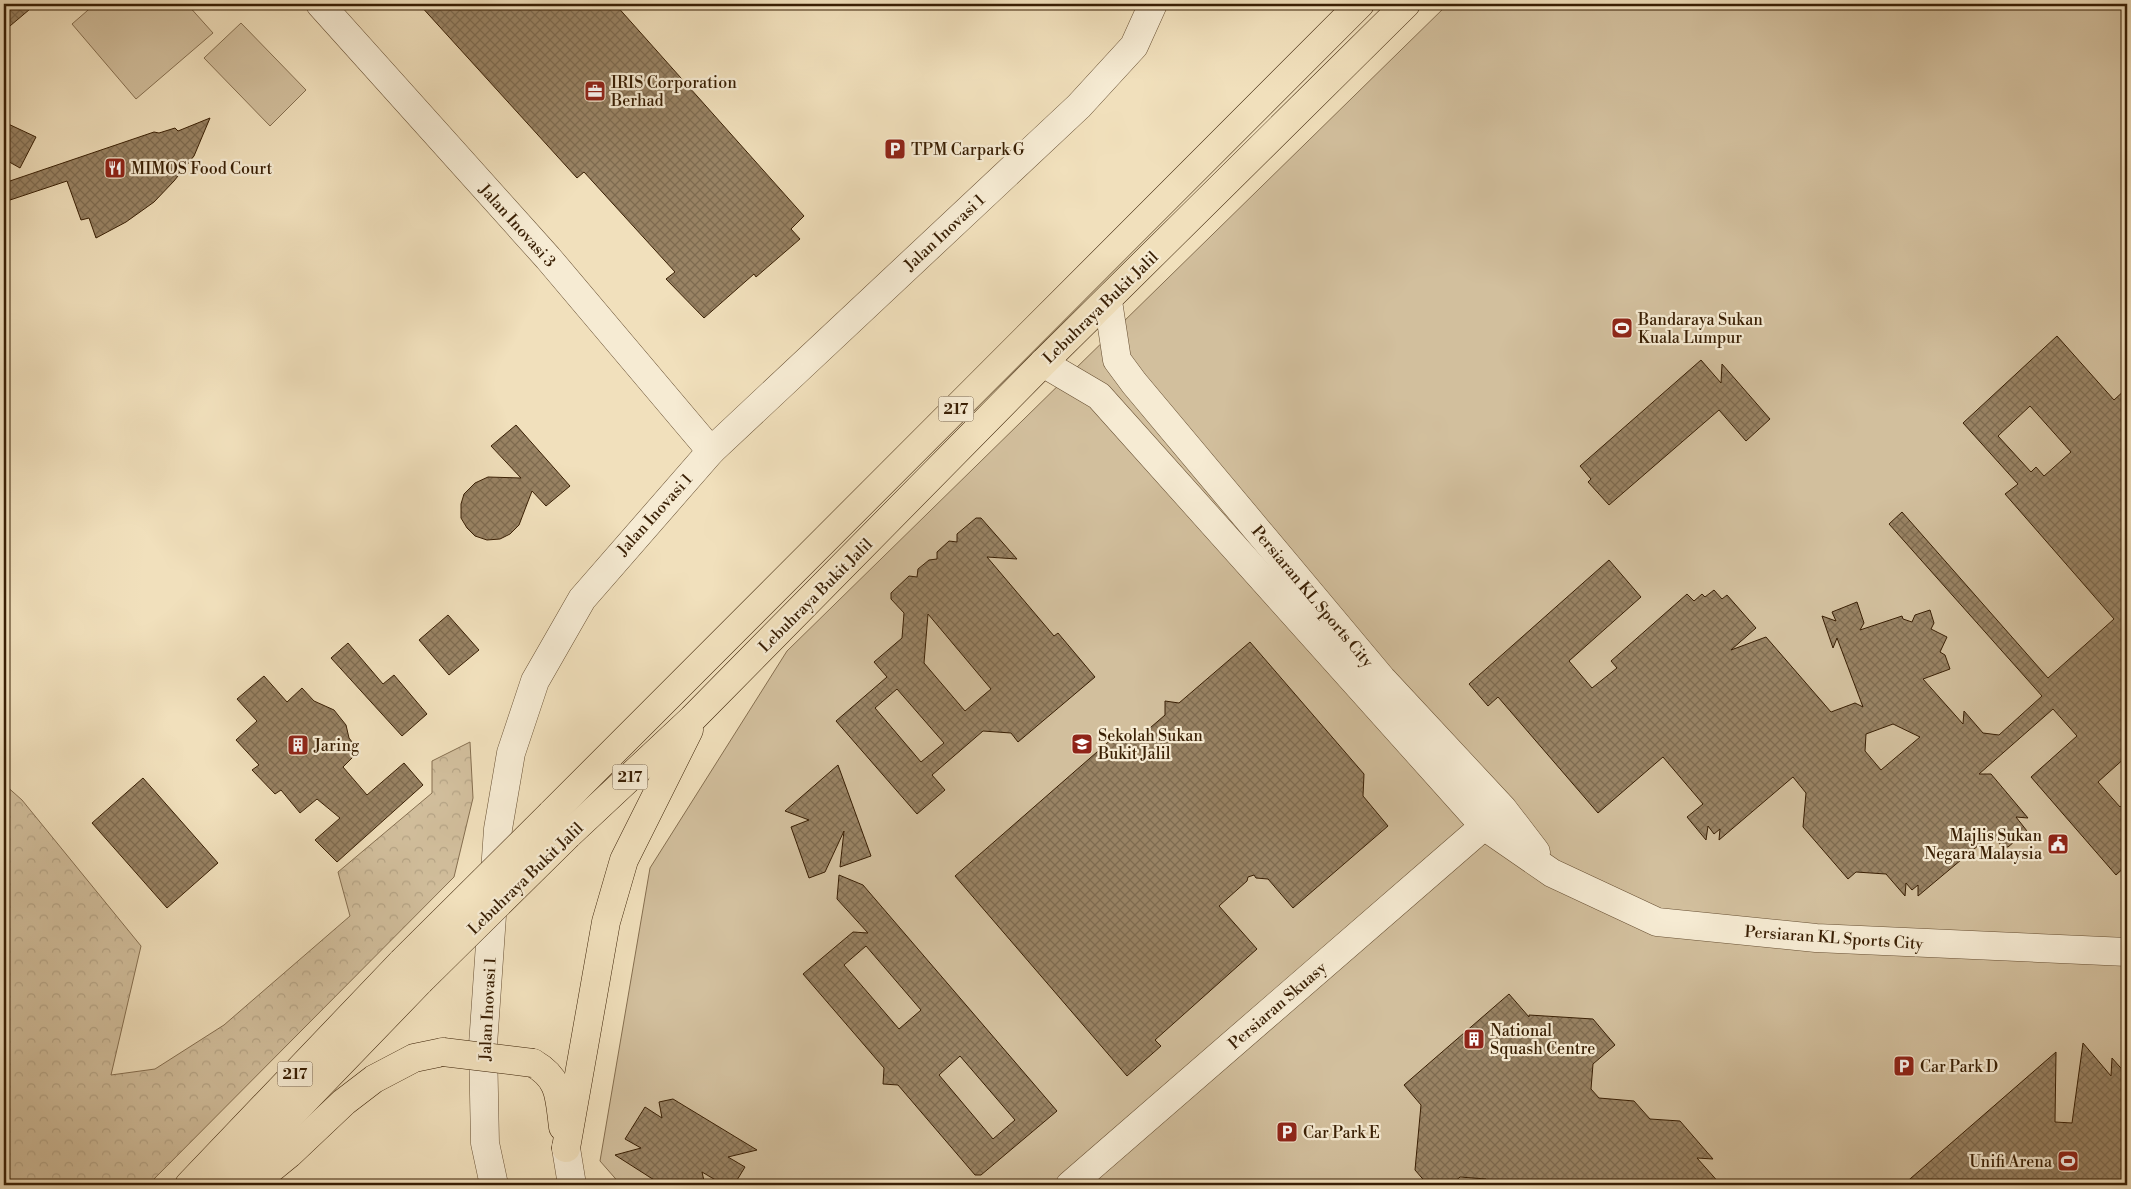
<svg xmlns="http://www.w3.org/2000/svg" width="2131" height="1189" viewBox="0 0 2131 1189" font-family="'Libre Bodoni',serif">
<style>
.grass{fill:#d2bf9d;stroke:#866f50}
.forest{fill:url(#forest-crowns);stroke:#866f50}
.building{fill:url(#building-cross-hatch);stroke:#391f04;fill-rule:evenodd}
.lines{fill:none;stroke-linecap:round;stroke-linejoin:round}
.minor-casing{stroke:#674f32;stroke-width:29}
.highway-casing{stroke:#391f04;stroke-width:29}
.minor{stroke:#f6ebd3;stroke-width:28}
.highway{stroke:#f1e0bc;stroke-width:28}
.highway-bridge-casing{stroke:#391f04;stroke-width:29;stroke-linecap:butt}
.highway-bridge{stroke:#f1e0bc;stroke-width:28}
.labels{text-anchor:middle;stroke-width:4.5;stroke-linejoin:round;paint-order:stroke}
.shield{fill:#f6ebd3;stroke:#725c42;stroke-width:1}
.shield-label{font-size:15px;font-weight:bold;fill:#391f04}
.poi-label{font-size:16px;fill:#391f04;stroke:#f6ebd3;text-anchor:start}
.street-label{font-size:16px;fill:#391f04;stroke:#f6ebd3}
</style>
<defs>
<pattern id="forest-crowns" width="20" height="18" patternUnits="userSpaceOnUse" patternTransform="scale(1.25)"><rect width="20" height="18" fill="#d2bf9d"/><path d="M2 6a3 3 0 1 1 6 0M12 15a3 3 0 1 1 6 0" fill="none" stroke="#b5a486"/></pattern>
<pattern id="building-cross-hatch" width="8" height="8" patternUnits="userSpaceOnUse" patternTransform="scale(1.25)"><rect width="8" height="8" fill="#998364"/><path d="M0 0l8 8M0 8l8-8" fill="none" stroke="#7e6b50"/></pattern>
</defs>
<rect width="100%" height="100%" fill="#f1e0bc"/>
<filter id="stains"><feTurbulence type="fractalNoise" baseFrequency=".004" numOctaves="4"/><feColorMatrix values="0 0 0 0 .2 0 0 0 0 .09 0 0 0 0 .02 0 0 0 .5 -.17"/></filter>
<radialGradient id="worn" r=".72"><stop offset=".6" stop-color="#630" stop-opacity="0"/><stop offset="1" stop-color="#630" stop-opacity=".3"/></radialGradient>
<g class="grass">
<polygon points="95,4 187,4 213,33 136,99 72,24"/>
<polygon points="1448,4 2127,4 2127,1185 621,1185 600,1161 650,868 787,651"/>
<polygon points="241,23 306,90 270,126 204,58"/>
</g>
<polygon class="forest" points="470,742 473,798 454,877 148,1185 4,1185 4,784 22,800 141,946 111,1075 155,1069 224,1025 350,916 338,872 432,793 432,761"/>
<g class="building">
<polygon points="4,4 36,4 4,31"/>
<polygon points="419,4 615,4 804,216 791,229 800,239 756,277 754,274 704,318 666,279 675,272 584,172 577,178"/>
<polygon points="210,118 194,156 174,181 154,202 126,222 96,238 89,218 81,220 67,181 4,202 4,183 154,132 159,133 175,128 178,131"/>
<polygon points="4,122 36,137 20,168 4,159"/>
<path d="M 2057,336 L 2114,400 L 2127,388 L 2127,756 L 2098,782 L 2120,807 L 2127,801 L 2127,865 L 2116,875 L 2031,777 L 2077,736 L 2053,709 L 1979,774 L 1991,774 L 2028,818 L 2016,817 L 2027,831 L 2008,847 L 2002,847 L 1992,834 L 1918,896 L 1918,885 L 1912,890 L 1906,883 L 1905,896 L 1886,874 L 1856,872 L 1848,879 L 1803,827 L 1806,793 L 1793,777 L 1719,840 L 1720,829 L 1714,834 L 1708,826 L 1706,840 L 1687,817 L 1703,804 L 1663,757 L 1598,813 L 1498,697 L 1488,706 L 1469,684 L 1609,560 L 1641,597 L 1569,661 L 1592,688 L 1617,668 L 1611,661 L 1687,594 L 1694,601 L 1702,594 L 1705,597 L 1714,590 L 1722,599 L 1727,595 L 1756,628 L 1731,650 L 1766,637 L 1831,712 L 1855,703 L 1863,707 L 1837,638 L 1833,648 L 1822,616 L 1836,621 L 1832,612 L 1857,602 L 1864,623 L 1860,630 L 1902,616 L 1903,619 L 1912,622 L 1915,615 L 1930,610 L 1934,623 L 1931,629 L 1947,637 L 1940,652 L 1945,655 L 1950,669 L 1923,679 L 1963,724 L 1964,711 L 1983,733 L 1999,735 L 2042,696 L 1889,524 L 1902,512 L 2048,678 L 2114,619 L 2005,494 L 2018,484 L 1963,423 ZM 2030,406 L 2071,452 L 2044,476 L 2036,467 L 2031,472 L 1998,436 ZM 1893,724 L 1920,737 L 1881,770 L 1865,751 L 1866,734 Z"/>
<polygon points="1701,360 1721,383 1722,364 1770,419 1746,441 1719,410 1609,505 1588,482 1591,479 1580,466"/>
<polygon points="516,425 570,486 546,506 532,491 519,525 510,534 500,539 487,540 475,536 467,528 461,518 461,504 464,494 475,483 488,477 521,478 491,446"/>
<path d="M 976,518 L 981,518 L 1017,559 L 987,557 L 1054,636 L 1058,633 L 1095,677 L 1018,742 L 1011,733 L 983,731 L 932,775 L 945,790 L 917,814 L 836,721 L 887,677 L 874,662 L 902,638 L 904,613 L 891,599 L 891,593 L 909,576 L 917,577 L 918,569 L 929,560 L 937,559 L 937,552 L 949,541 L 957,542 L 957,534 ZM 928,614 L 991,689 L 965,711 L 924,663 ZM 897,689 L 944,743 L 921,762 L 875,708 Z"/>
<polygon points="448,615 479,650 449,675 419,640"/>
<polygon points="1250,642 1364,774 1363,796 1388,826 1293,908 1268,879 1256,878 1254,875 1248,877 1247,881 1219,906 1257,949 1155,1040 1161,1046 1127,1076 955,876 1113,738 1136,740 1165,715 1165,701 1179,703"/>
<polygon points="348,643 383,684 394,675 427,714 402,736 331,658"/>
<polygon points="264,676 287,702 302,688 314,701 334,710 346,725 349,738 359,751 343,767 367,795 404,763 423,785 337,862 315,840 340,818 317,799 300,813 281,790 275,794 252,770 259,765 236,740 257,721 237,699"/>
<polygon points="838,765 871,856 840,867 844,831 825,872 809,878 791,827 809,820 785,811"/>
<polygon points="143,778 218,863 167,908 92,823"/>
<path d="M 839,875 L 863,885 L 1057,1111 L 981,1175 L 975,1175 L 898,1085 L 883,1084 L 884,1068 L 803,974 L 853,932 L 868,933 L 837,899 ZM 866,946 L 921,1010 L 899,1029 L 844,965 ZM 960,1056 L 1015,1120 L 993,1139 L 939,1075 Z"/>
<polygon points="1509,994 1529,1017 1529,1015 1593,1019 1615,1045 1593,1064 1591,1089 1599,1098 1634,1101 1650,1119 1680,1121 1713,1159 1697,1158 1721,1185 1491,1185 1486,1179 1460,1177 1451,1185 1428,1185 1415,1170 1421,1105 1404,1085"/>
<polygon points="2083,1043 2111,1076 2112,1058 2127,1075 2127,1185 1903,1185 2056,1052 2055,1122 2072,1123"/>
<polygon points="673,1099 757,1150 728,1157 745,1167 734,1185 724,1185 702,1172 705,1185 662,1185 615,1155 641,1148 625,1139 645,1107 662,1118 659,1102"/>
</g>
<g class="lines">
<g class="minor-casing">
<g id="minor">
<polyline points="320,4 548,258 711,451"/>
<polyline points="1108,301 1117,360 1134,383 1382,679 1503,809 1536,852"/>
<polyline points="1043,363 1099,396 1484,826 1552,873 1657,922 1816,938 2127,952"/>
<polyline points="566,1148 572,1185"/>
<polyline points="494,1185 485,1143 483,1045 498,829 511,753 535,681 582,599 711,451 1079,106 1134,46 1153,4"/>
<polyline points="1070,1185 1484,826"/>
</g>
</g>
<g class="highway-casing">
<g id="highway">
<polyline points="551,814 1360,4"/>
<polyline points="568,835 692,719 1043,363 1406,4"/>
<path d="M 533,1063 C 561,1079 559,1097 563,1127"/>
<polyline points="566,1148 606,922 624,860 689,730"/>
<polyline points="189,1185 402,962"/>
<polyline points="223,1185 420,981"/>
<polyline points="251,1185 289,1154 344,1102 374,1079 414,1058 443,1052"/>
</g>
</g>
<use href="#minor" class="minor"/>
<use href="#highway" class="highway"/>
<g class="highway-bridge-casing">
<g id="highway-bridge">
<polyline points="402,962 551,814"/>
<polyline points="420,981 568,835"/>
<polyline points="443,1052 533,1063"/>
</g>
</g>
<use href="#highway-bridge" class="highway-bridge"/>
</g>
<defs>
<g id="office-square" transform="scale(1.125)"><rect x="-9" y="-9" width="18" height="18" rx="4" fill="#8f2418" stroke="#f6ebd3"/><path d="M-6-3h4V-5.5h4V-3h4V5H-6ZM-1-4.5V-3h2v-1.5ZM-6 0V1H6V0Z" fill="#fff"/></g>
<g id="parking-square" transform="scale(1.125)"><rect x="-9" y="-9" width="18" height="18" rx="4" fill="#8f2418" stroke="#f6ebd3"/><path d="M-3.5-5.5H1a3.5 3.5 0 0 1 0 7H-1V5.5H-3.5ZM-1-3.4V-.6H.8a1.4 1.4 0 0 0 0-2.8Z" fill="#fff"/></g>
<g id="restaurant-square" transform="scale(1.125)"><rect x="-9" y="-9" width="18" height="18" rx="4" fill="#8f2418" stroke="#f6ebd3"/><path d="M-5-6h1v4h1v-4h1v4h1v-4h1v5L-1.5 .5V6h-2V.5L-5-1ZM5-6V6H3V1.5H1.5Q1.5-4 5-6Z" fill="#fff"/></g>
<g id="stadium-square" transform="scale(1.125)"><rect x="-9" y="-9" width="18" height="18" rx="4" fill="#8f2418" stroke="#f6ebd3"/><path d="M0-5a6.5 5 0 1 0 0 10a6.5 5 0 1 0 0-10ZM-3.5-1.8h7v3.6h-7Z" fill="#fff"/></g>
<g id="school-square" transform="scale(1.125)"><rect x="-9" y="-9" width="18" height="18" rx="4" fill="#8f2418" stroke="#f6ebd3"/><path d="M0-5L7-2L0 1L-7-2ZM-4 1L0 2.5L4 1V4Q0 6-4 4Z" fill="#fff"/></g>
<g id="building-square" transform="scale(1.125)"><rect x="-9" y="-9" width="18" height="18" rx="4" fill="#8f2418" stroke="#f6ebd3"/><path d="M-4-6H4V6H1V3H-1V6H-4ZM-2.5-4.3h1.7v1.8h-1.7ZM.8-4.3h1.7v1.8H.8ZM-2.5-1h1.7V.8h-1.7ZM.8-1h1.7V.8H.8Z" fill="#fff"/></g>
<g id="civic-square" transform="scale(1.125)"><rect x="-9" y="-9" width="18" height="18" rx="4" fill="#8f2418" stroke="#f6ebd3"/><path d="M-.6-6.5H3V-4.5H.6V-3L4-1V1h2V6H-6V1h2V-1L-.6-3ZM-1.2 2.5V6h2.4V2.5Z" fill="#fff"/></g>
</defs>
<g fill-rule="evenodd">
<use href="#office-square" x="595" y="91"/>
<use href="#parking-square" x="895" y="149"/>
<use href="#restaurant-square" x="115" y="168"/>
<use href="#stadium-square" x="1622" y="328"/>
<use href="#school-square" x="1082" y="744"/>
<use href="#building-square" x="298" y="745"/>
<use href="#civic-square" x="2058" y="844"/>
<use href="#building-square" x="1474" y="1039"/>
<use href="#parking-square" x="1904" y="1066"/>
<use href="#parking-square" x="1287" y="1132"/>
<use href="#stadium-square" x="2068" y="1161"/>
</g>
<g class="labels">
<g class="shield">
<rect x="938.5" y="396.5" width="35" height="25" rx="4"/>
<rect x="612.5" y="764.5" width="35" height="25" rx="4"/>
<rect x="277.5" y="1061.5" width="35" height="25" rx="4"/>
</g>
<g class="shield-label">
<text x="956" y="414">217</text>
<text x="630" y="782">217</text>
<text x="295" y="1079">217</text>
</g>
<g class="poi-label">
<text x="611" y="88">IRIS Corporation<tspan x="611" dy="18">Berhad</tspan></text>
<text x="911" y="155">TPM Carpark G</text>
<text x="131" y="174">MIMOS Food Court</text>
<text x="1638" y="325">Bandaraya Sukan<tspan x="1638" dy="18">Kuala Lumpur</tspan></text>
<text x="1098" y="741">Sekolah Sukan<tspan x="1098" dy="18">Bukit Jalil</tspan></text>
<text x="314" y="751">Jaring</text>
<text x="2042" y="841" text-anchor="end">Majlis Sukan<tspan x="2042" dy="18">Negara Malaysia</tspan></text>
<text x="1490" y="1036">National<tspan x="1490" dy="18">Squash Centre</tspan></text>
<text x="1920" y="1072">Car Park D</text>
<text x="1303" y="1138">Car Park E</text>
<text x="2052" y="1167" text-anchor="end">Unifi Arena</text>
</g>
<g class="street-label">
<text transform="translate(518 225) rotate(48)" y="6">Jalan Inovasi 3</text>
<text transform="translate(944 232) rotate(-43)" y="6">Jalan Inovasi 1</text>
<text transform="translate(1100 307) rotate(-44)" y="6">Lebuhraya Bukit Jalil</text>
<text transform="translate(654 514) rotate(-48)" y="6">Jalan Inovasi 1</text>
<text transform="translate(815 595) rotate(-45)" y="6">Lebuhraya Bukit Jalil</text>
<text transform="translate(1313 596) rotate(50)" y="6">Persiaran KL Sports City</text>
<text transform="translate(525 878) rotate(-44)" y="6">Lebuhraya Bukit Jalil</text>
<text transform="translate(1834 937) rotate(4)" y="6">Persiaran KL Sports City</text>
<text transform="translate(1277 1005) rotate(-41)" y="6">Persiaran Skuasy</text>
<text transform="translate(487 1009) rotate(-87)" y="6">Jalan Inovasi 1</text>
</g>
</g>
<rect width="2131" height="1189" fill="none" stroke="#f1e0bc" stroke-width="20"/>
<rect x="5" y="5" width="2121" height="1179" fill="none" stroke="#391f04" stroke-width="2.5"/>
<rect x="10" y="10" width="2111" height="1169" fill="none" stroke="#391f04"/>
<rect width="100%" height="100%" filter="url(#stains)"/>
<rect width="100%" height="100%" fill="url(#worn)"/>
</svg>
